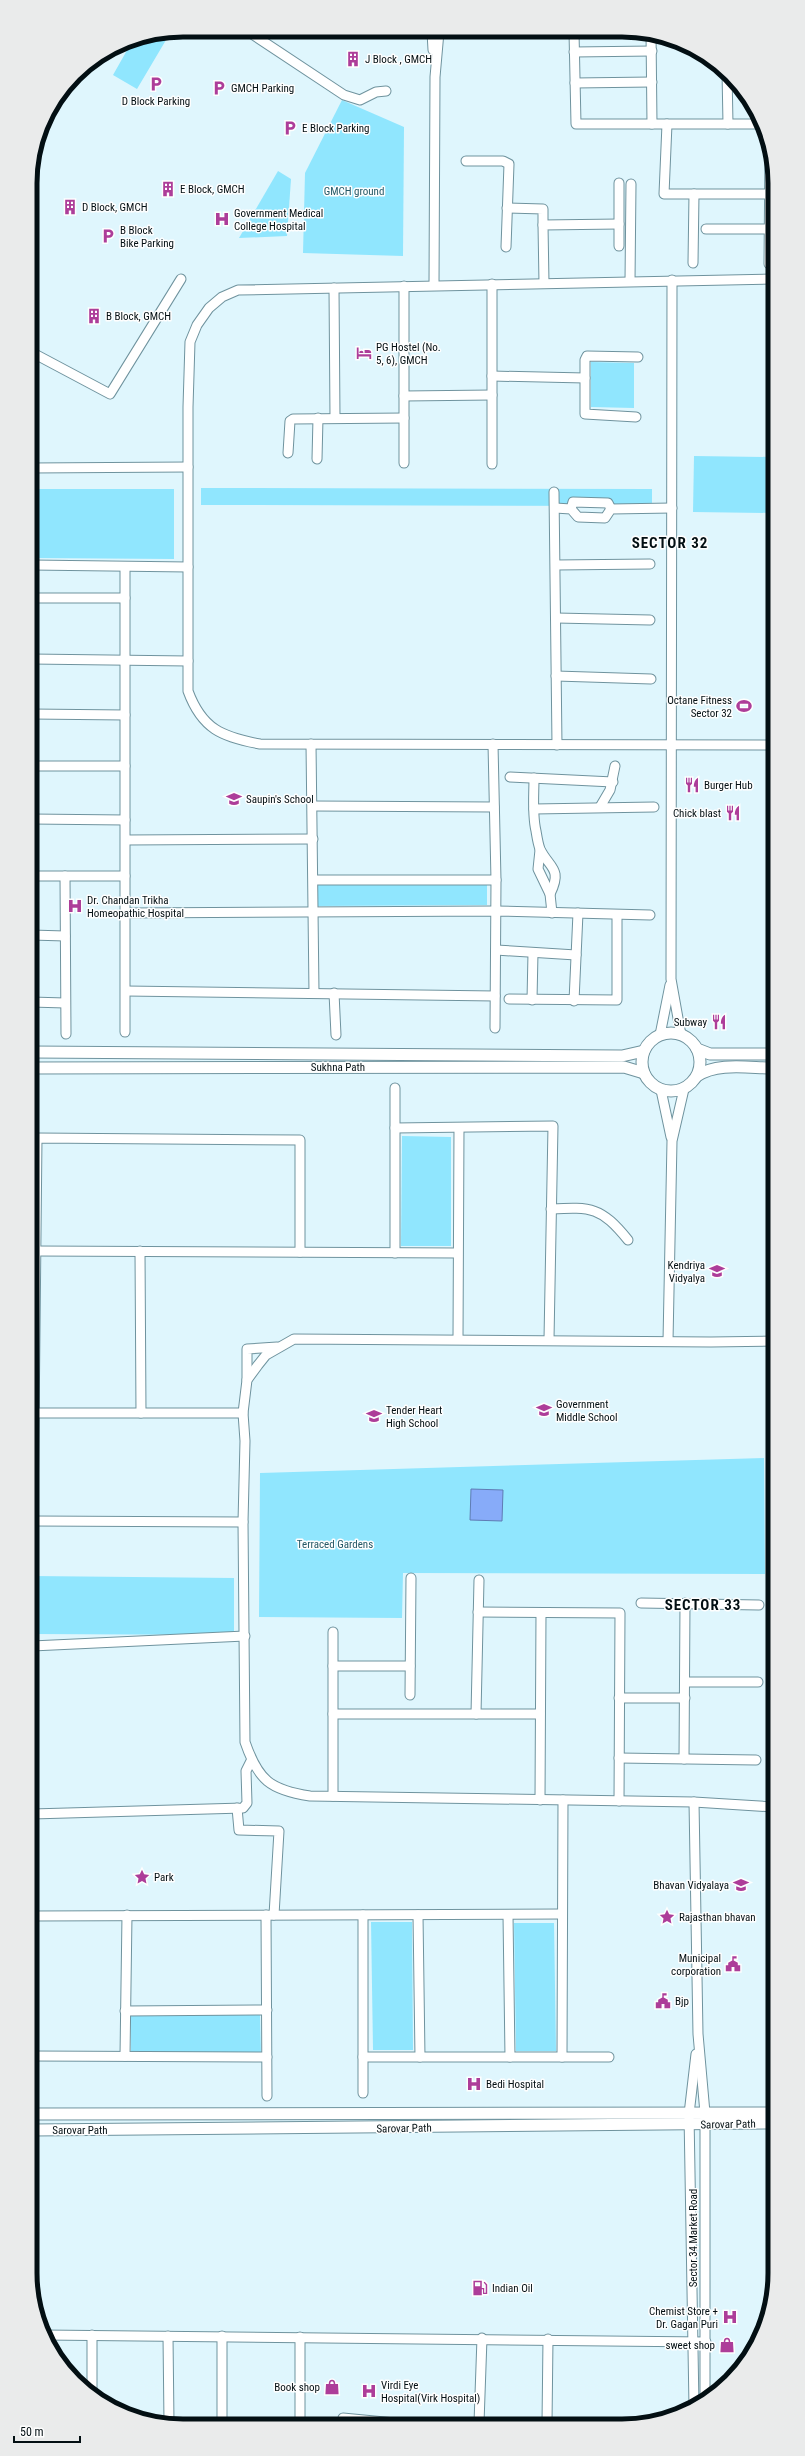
<svg xmlns="http://www.w3.org/2000/svg" width="805" height="2456" viewBox="0 0 805 2456" font-family="'Roboto Condensed',sans-serif">
<style>
.green{fill:#90e6fe}
.water{fill:#87abf9;stroke:#5f7cb4}
.lines{fill:none;stroke-linecap:round;stroke-linejoin:round}
.minor-casing{stroke:#6f939e;stroke-width:11}
.major-casing{stroke:#6f939e;stroke-width:13}
.minor{stroke:#fff;stroke-width:9}
.major{stroke:#fff;stroke-width:11}
.labels{text-anchor:middle;stroke-width:3;stroke-linejoin:round;paint-order:stroke}
.poi-label{font-size:11px;fill:#030f13;stroke:#fefefe;text-anchor:start}
.park-label{font-size:11px;fill:#245967;stroke:#fefefe}
.street-label{font-size:11px;fill:#030f13;stroke:#fefefe}
.district-label{font-size:15px;font-weight:bold;letter-spacing:1px;fill:#030f13;stroke:#fefefe}
.rim{fill:none;stroke:#030f13;stroke-width:5}
</style>
<rect width="100%" height="100%" fill="#dff6fd"/>
<g class="green">
<polygon points="163,34 166,40 137,89 113,75 130,45 141,45"/>
<polygon points="342,100 404,127 403,256 303,253 305,173"/>
<polygon points="278,171 291,179 287,236 239,238"/>
<polygon points="591,362 634,363 634,408 591,407"/>
<polygon points="694,456 772,457 773,513 693,512"/>
<polygon points="201,488 652,489 652,506 201,505"/>
<polygon points="31,489 174,489 174,559 31,558"/>
<polygon points="318,885 487,885 487,905 318,906"/>
<polygon points="402,1136 451,1137 451,1246 401,1246"/>
<polygon points="764,1458 765,1574 403,1573 402,1618 259,1617 260,1473"/>
<polygon points="32,1576 234,1578 234,1635 32,1634"/>
<polygon points="371,1922 412,1922 413,2050 373,2050"/>
<polygon points="514,1923 554,1923 556,2051 516,2051"/>
<polygon points="131,2015 260,2015 261,2053 131,2052"/>
</g>
<polygon class="water" points="471,1489 503,1490 502,1521 470,1520"/>
<g class="lines">
<g class="minor-casing">
<g id="minor">
<polyline points="246,30 344,95 360,100 376,92 386,91"/>
<polyline points="432,32 433,50"/>
<polyline points="574,32 576,124 762,124"/>
<polyline points="651,33 652,124"/>
<polyline points="574,52 652,51"/>
<polyline points="727,72 728,124"/>
<polyline points="575,83 652,82"/>
<polyline points="667,124 664,194 772,194"/>
<polyline points="466,161 503,161 509,164 506,247"/>
<polyline points="619,183 619,246"/>
<polyline points="507,208 543,209 543,225"/>
<polyline points="706,229 769,229"/>
<polyline points="693,263 694,194"/>
<polyline points="769,264 770,147"/>
<path d="M 772,279 L 238,290 L 222,297 L 209,308 L 197,325 L 190,342 L 188,407 L 188,691 C 202,729 222,737 260,744 L 773,745"/>
<polyline points="672,280 671,979 681,1035"/>
<polyline points="630,281 631,184"/>
<polyline points="544,283 543,225 619,224"/>
<polyline points="492,284 492,464"/>
<polyline points="434,285 435,77 439,32"/>
<polyline points="334,288 335,418"/>
<polyline points="31,352 110,394 181,279"/>
<polyline points="492,376 585,378"/>
<polyline points="404,396 492,395"/>
<polyline points="636,417 585,414 585,360 587,356 638,357"/>
<polyline points="288,453 290,421 293,419 404,418"/>
<polyline points="317,459 318,418"/>
<polyline points="404,463 404,286"/>
<polyline points="31,468 188,467"/>
<polyline points="554,492 557,745"/>
<polyline points="555,508 571,509 578,517 605,518 611,509 672,508"/>
<polyline points="571,509 573,502 608,503 611,509"/>
<polyline points="31,565 188,567"/>
<polyline points="556,565 650,564"/>
<polyline points="31,598 125,598"/>
<polyline points="556,618 650,620"/>
<polyline points="31,659 188,661"/>
<polyline points="556,676 651,679"/>
<polyline points="31,714 125,715"/>
<polyline points="311,744 314,993"/>
<polyline points="493,744 496,880 495,1028"/>
<polyline points="31,766 125,766"/>
<polyline points="510,777 613,782"/>
<path d="M 534,778 C 534,795 532,814 536,831 C 537,837 538,844 540,849 C 549,868 563,868 550,894"/>
<polyline points="313,806 494,807"/>
<polyline points="600,807 610,790 615,766"/>
<polyline points="534,809 654,807"/>
<polyline points="31,819 125,820"/>
<polyline points="126,840 313,839"/>
<polyline points="540,850 538,869 550,894 552,913"/>
<polyline points="31,876 125,876"/>
<polyline points="65,876 66,1034"/>
<polyline points="314,880 496,880"/>
<polyline points="126,913 496,911 650,915"/>
<polyline points="31,935 65,936"/>
<polyline points="496,950 576,955"/>
<polyline points="126,991 495,996"/>
<polyline points="334,993 336,1035"/>
<polyline points="509,999 617,1000 617,915"/>
<polyline points="532,1000 533,953"/>
<polyline points="574,1001 578,913"/>
<polyline points="31,1002 65,1003"/>
<polyline points="125,1032 125,567"/>
<polyline points="660,1035 670,985"/>
<polyline points="395,1088 395,1253"/>
<polyline points="661,1090 671,1137"/>
<polyline points="395,1128 553,1126 549,1339"/>
<path d="M 551,1209 C 592,1207 601,1207 628,1240"/>
<polyline points="35,1251 457,1253"/>
<polyline points="140,1251 141,1413"/>
<polyline points="458,1339 459,1128"/>
<polyline points="668,1341 672,1141 684,1089"/>
<polyline points="773,1341 774,1807"/>
<path d="M 774,1341 L 711,1342 L 294,1339 L 266,1355 L 258,1365 L 247,1380 L 243,1413 L 245,1441 L 243,1522 L 245,1742 C 258,1780 270,1790 310,1796 L 694,1802 L 774,1807"/>
<polyline points="247,1380 247,1349 277,1347"/>
<polyline points="33,1413 243,1413"/>
<polyline points="32,1521 243,1522"/>
<polyline points="33,1521 37,1138 300,1140 300,1252"/>
<polyline points="641,1603 759,1605"/>
<polyline points="478,1612 620,1613 619,1801"/>
<polyline points="333,1632 333,1796"/>
<polyline points="32,1646 245,1636"/>
<polyline points="333,1666 410,1666"/>
<polyline points="685,1682 758,1682"/>
<polyline points="410,1695 411,1578"/>
<polyline points="619,1698 685,1698"/>
<polyline points="333,1714 540,1714"/>
<polyline points="476,1714 479,1580"/>
<polyline points="619,1758 756,1760"/>
<polyline points="684,1759 685,1603"/>
<polyline points="32,1799 32,1835"/>
<polyline points="540,1800 541,1613"/>
<polyline points="694,1802 698,2034 705,2113 705,2400"/>
<polyline points="237,1808 239,1830 279,1831 274,1915"/>
<polyline points="32,1814 243,1808 247,1803 246,1771 251,1761"/>
<polyline points="266,1915 267,2096"/>
<polyline points="363,1915 363,2093"/>
<polyline points="418,1915 420,2057"/>
<polyline points="508,1915 510,2057"/>
<polyline points="32,1916 562,1914"/>
<polyline points="125,2011 267,2010"/>
<polyline points="33,2056 267,2057"/>
<polyline points="125,2056 127,1915"/>
<polyline points="363,2057 609,2057"/>
<polyline points="562,2057 563,1800"/>
<polyline points="44,2335 706,2342"/>
<polyline points="92,2335 92,2394"/>
<polyline points="168,2336 169,2423"/>
<polyline points="694,2407 689,2114 696,2054"/>
<polyline points="222,2423 222,2336"/>
<polyline points="300,2423 300,2337"/>
<polyline points="343,2423 343,2418 395,2423"/>
<polyline points="479,2423 482,2338"/>
<polyline points="547,2423 548,2339"/>
</g>
</g>
<g class="major-casing">
<g id="major">
<circle cx="671" cy="1062" r="29"/>
<polyline points="697,1049 710,1054 773,1054"/>
<polyline points="31,1052 622,1056 644,1051"/>
<polyline points="31,1068 624,1067 644,1073"/>
<path d="M 697,1076 C 717,1062 749,1068 773,1068"/>
<polyline points="33,2114 774,2113"/>
<polyline points="33,2130 774,2123"/>
</g>
</g>
<use href="#minor" class="minor"/>
<use href="#major" class="major"/>
</g>
<defs>
<g id="building-bare" transform="scale(1.2)"><path d="M-4-6H4V6H1V3H-1V6H-4ZM-2.5-4.3h1.7v1.8h-1.7ZM.8-4.3h1.7v1.8H.8ZM-2.5-1h1.7V.8h-1.7ZM.8-1h1.7V.8H.8Z" fill="#ad3d99" stroke="#fefefe" stroke-width="2.5" paint-order="stroke"/></g>
<g id="parking-bare" transform="scale(1.2)"><path d="M-3.5-5.5H1a3.5 3.5 0 0 1 0 7H-1V5.5H-3.5ZM-1-3.4V-.6H.8a1.4 1.4 0 0 0 0-2.8Z" fill="#ad3d99" stroke="#fefefe" stroke-width="2.5" paint-order="stroke"/></g>
<g id="hospital-bare" transform="scale(1.2)"><path d="M-5-5h3v3.5h4V-5h3V5h-3V1.5h-4V5h-3Z" fill="#ad3d99" stroke="#fefefe" stroke-width="2.5" paint-order="stroke"/></g>
<g id="hotel-bare" transform="scale(1.2)"><path d="M-6-4.5h1.5V1H6V5H4.5V3h-9V5H-6ZM-4 0a1.8 1.8 0 1 1 3.6 0ZM.5 0V-2.5h3Q6-2.5 6 0Z" fill="#ad3d99" stroke="#fefefe" stroke-width="2.5" paint-order="stroke"/></g>
<g id="stadium-bare" transform="scale(1.2)"><path d="M0-5a6.5 5 0 1 0 0 10a6.5 5 0 1 0 0-10ZM-3.5-1.8h7v3.6h-7Z" fill="#ad3d99" stroke="#fefefe" stroke-width="2.5" paint-order="stroke"/></g>
<g id="restaurant-bare" transform="scale(1.2)"><path d="M-5-6h1v4h1v-4h1v4h1v-4h1v5L-1.5 .5V6h-2V.5L-5-1ZM5-6V6H3V1.5H1.5Q1.5-4 5-6Z" fill="#ad3d99" stroke="#fefefe" stroke-width="2.5" paint-order="stroke"/></g>
<g id="school-bare" transform="scale(1.2)"><path d="M0-5L7-2L0 1L-7-2ZM-4 1L0 2.5L4 1V4Q0 6-4 4Z" fill="#ad3d99" stroke="#fefefe" stroke-width="2.5" paint-order="stroke"/></g>
<g id="sight-bare" transform="scale(1.2)"><path d="M0-6L1.8-2.2L6-1.7L2.9 1.2L3.7 5.4L0 3.3L-3.7 5.4L-2.9 1.2L-6-1.7L-1.8-2.2Z" fill="#ad3d99" stroke="#fefefe" stroke-width="2.5" paint-order="stroke"/></g>
<g id="civic-bare" transform="scale(1.2)"><path d="M-.6-6.5H3V-4.5H.6V-3L4-1V1h2V6H-6V1h2V-1L-.6-3ZM-1.2 2.5V6h2.4V2.5Z" fill="#ad3d99" stroke="#fefefe" stroke-width="2.5" paint-order="stroke"/></g>
<g id="fuel-bare" transform="scale(1.2)"><path d="M-5.5-6h7V0h2V4h1.3V-2.5L3-4.5l.8-.8L6-3V5H2.5V1h-1V6h-7ZM-4.2-4.7v3.2H.2V-4.7Z" fill="#ad3d99" stroke="#fefefe" stroke-width="2.5" paint-order="stroke"/></g>
<g id="shop-bare" transform="scale(1.2)"><path d="M-5-2.5h2.3a2.7 3.5 0 0 1 5.4 0H5L5.5 6h-11ZM-1.5-2.5h3a1.5 2.3 0 0 0-3 0Z" fill="#ad3d99" stroke="#fefefe" stroke-width="2.5" paint-order="stroke"/></g>
</defs>
<g fill-rule="evenodd">
<use href="#building-bare" x="353" y="59"/>
<use href="#parking-bare" x="156" y="84"/>
<use href="#parking-bare" x="219" y="88"/>
<use href="#parking-bare" x="290" y="128"/>
<use href="#building-bare" x="168" y="189"/>
<use href="#building-bare" x="70" y="207"/>
<use href="#hospital-bare" x="222" y="219"/>
<use href="#parking-bare" x="108" y="236"/>
<use href="#building-bare" x="94" y="316"/>
<use href="#hotel-bare" x="364" y="353"/>
<use href="#stadium-bare" x="744" y="706"/>
<use href="#restaurant-bare" x="692" y="785"/>
<use href="#school-bare" x="234" y="799"/>
<use href="#restaurant-bare" x="733" y="813"/>
<use href="#hospital-bare" x="75" y="906"/>
<use href="#restaurant-bare" x="719" y="1022"/>
<use href="#school-bare" x="717" y="1271"/>
<use href="#school-bare" x="544" y="1410"/>
<use href="#school-bare" x="374" y="1416"/>
<use href="#sight-bare" x="142" y="1877"/>
<use href="#school-bare" x="741" y="1885"/>
<use href="#sight-bare" x="667" y="1917"/>
<use href="#civic-bare" x="733" y="1964"/>
<use href="#civic-bare" x="663" y="2001"/>
<use href="#hospital-bare" x="474" y="2084"/>
<use href="#fuel-bare" x="480" y="2288"/>
<use href="#hospital-bare" x="730" y="2317"/>
<use href="#shop-bare" x="727" y="2345"/>
<use href="#shop-bare" x="332" y="2387"/>
<use href="#hospital-bare" x="369" y="2391"/>
</g>
<g class="labels">
<g class="poi-label">
<text x="365" y="63">J Block , GMCH</text>
<text x="231" y="92">GMCH Parking</text>
<text x="156" y="105" text-anchor="middle">D Block Parking</text>
<text x="302" y="132">E Block Parking</text>
<text x="180" y="193">E Block, GMCH</text>
<text x="82" y="211">D Block, GMCH</text>
<text x="234" y="217">Government Medical<tspan x="234" dy="13">College Hospital</tspan></text>
<text x="120" y="234">B Block<tspan x="120" dy="13">Bike Parking</tspan></text>
<text x="106" y="320">B Block, GMCH</text>
<text x="376" y="351">PG Hostel (No.<tspan x="376" dy="13">5, 6), GMCH</tspan></text>
<text x="732" y="704" text-anchor="end">Octane Fitness<tspan x="732" dy="13">Sector 32</tspan></text>
<text x="704" y="789">Burger Hub</text>
<text x="246" y="803">Saupin's School</text>
<text x="721" y="817" text-anchor="end">Chick blast</text>
<text x="87" y="904">Dr. Chandan Trikha<tspan x="87" dy="13">Homeopathic Hospital</tspan></text>
<text x="707" y="1026" text-anchor="end">Subway</text>
<text x="705" y="1269" text-anchor="end">Kendriya<tspan x="705" dy="13">Vidyalya</tspan></text>
<text x="556" y="1408">Government<tspan x="556" dy="13">Middle School</tspan></text>
<text x="386" y="1414">Tender Heart<tspan x="386" dy="13">High School</tspan></text>
<text x="154" y="1881">Park</text>
<text x="729" y="1889" text-anchor="end">Bhavan Vidyalaya</text>
<text x="679" y="1921">Rajasthan bhavan</text>
<text x="721" y="1962" text-anchor="end">Municipal<tspan x="721" dy="13">corporation</tspan></text>
<text x="675" y="2005">Bjp</text>
<text x="486" y="2088">Bedi Hospital</text>
<text x="492" y="2292">Indian Oil</text>
<text x="718" y="2315" text-anchor="end">Chemist Store +<tspan x="718" dy="13">Dr. Gagan Puri</tspan></text>
<text x="715" y="2349" text-anchor="end">sweet shop</text>
<text x="381" y="2389">Virdi Eye<tspan x="381" dy="13">Hospital(Virk Hospital)</tspan></text>
<text x="320" y="2391" text-anchor="end">Book shop</text>
</g>
<g class="park-label">
<text x="354" y="195">GMCH ground</text>
<text x="335" y="1548">Terraced Gardens</text>
</g>
<g class="street-label">
<text x="338" y="1071">Sukhna Path</text>
<text transform="translate(728 2124) rotate(-1)" y="4">Sarovar Path</text>
<text transform="translate(404 2128) rotate(-1)" y="4">Sarovar Path</text>
<text x="80" y="2134">Sarovar Path</text>
<text transform="translate(693 2238) rotate(-90)" y="4">Sector 34 Market Road</text>
</g>
<g class="district-label">
<text x="670" y="548">SECTOR 32</text>
<text x="703" y="1610">SECTOR 33</text>
</g>
</g>
<path d="M0 0H805V2456H0ZM183 37H622A146 146 0 0 1 768 183V2273A146 146 0 0 1 622 2419H183A146 146 0 0 1 37 2273V183A146 146 0 0 1 183 37Z" fill="#eaebeb" fill-rule="evenodd"/>
<path class="rim" d="M183 37H622A146 146 0 0 1 768 183V2273A146 146 0 0 1 622 2419H183A146 146 0 0 1 37 2273V183A146 146 0 0 1 183 37Z"/>
<path d="M14 2436v6h66v-6" fill="none" stroke="#030f13" stroke-width="2"/>
<text x="20" y="2436" font-size="12" fill="#030f13" stroke="#fefefe" stroke-width="3" paint-order="stroke">50 m</text>
</svg>
